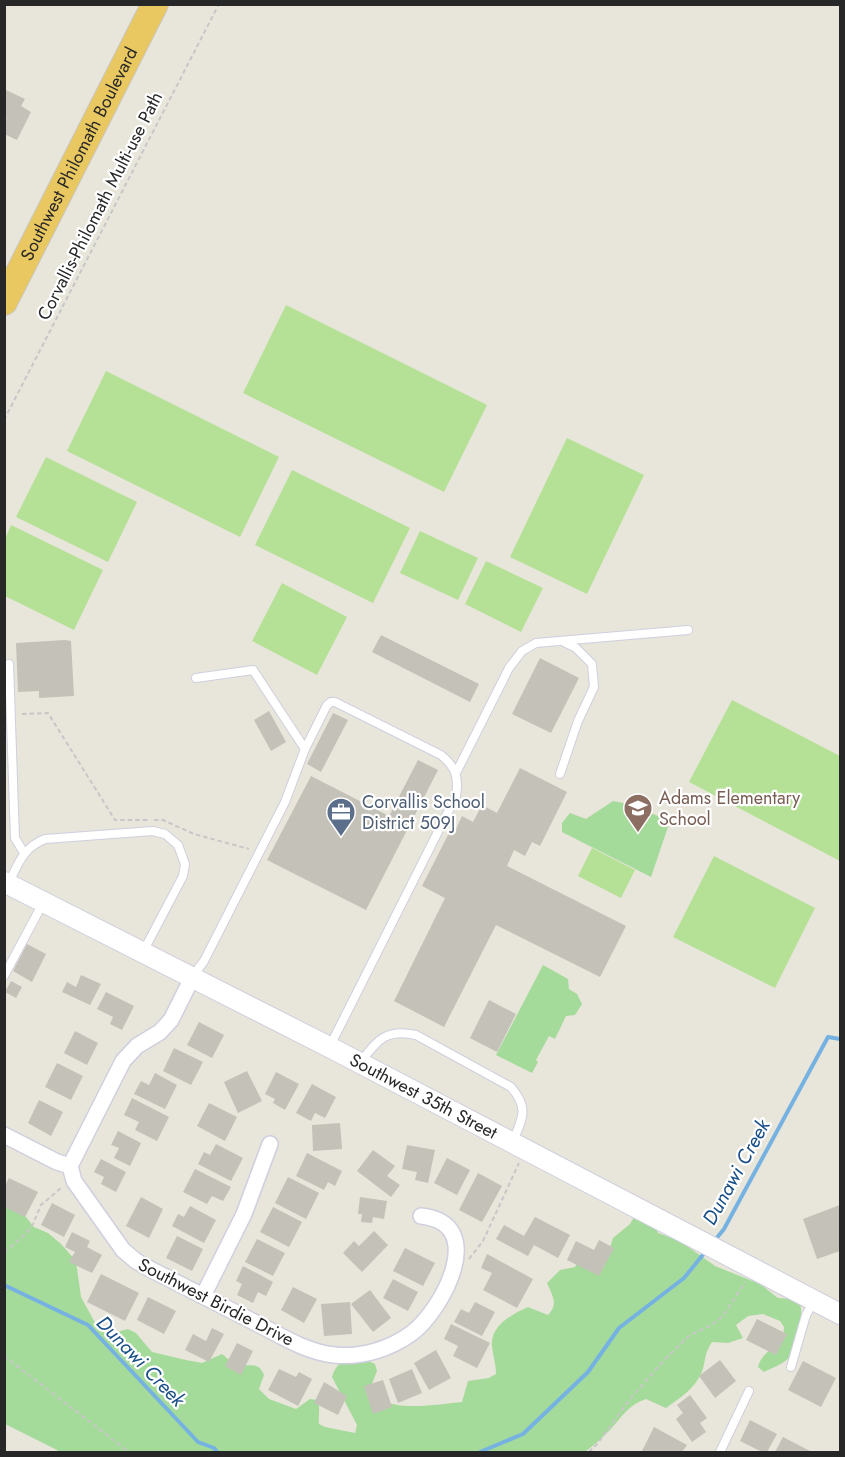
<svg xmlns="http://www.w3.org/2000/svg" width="845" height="1457" viewBox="0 0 845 1457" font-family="Jost,sans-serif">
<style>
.green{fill:#a5db9a}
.pitch{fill:#b5e197}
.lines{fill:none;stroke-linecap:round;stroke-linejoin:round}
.stream{stroke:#75b2e2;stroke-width:4}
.building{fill:#c4c1b9}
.service-casing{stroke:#cfcfdf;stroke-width:10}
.minor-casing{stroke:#cfcfdf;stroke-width:18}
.tertiary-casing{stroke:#cfcfdf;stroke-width:22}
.trunk-casing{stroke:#c7c7c7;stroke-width:28}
.path{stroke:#c7c7c7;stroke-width:2;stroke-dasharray:4.5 3;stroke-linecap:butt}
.service{stroke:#fff;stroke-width:8}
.minor{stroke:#fff;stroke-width:15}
.tertiary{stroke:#fff;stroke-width:20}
.trunk{stroke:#e9c861;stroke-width:26}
.labels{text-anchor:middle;stroke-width:4.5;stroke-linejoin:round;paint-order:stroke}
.street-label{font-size:18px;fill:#272727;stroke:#fff}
.education-label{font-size:18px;fill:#785e54;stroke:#fff;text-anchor:start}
.service-label{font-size:18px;fill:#4e5e75;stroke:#fff;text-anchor:start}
.water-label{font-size:20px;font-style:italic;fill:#194f89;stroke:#fff}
</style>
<rect width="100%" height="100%" fill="#e8e5da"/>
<g class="green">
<polygon points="613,801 629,804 670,821 651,877 562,832 562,823 570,813 586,819"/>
<polygon points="543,965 568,979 569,989 577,994 582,1004 575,1015 566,1016 555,1039 549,1036 536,1060 538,1062 532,1073 496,1055"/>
<path d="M 4,1202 L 17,1206 L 34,1227 L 48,1233 L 61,1244 L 76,1261 L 81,1297 L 99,1330 L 113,1333 L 128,1329 L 136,1333 L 152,1352 L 186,1360 L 202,1363 L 222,1354 C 227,1358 233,1364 239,1365 C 251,1367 258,1361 264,1375 L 259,1389 L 269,1399 L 296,1409 L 310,1399 L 317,1400 C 321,1408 318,1415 319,1424 L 325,1427 L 355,1433 L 357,1425 L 332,1377 C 338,1355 358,1356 375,1364 L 377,1371 L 371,1386 C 374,1390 377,1395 380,1398 C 395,1412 442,1404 462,1402 L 468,1381 L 489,1378 L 496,1374 C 496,1364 493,1356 492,1346 C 490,1326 512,1314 528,1307 L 548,1315 C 559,1304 552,1295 547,1283 L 560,1270 L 575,1267 L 578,1261 L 598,1270 L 604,1267 L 613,1238 L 630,1224 L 637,1212 L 651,1220 L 658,1233 L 680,1241 L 715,1266 L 760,1284 L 778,1298 L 792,1299 L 800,1302 C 802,1312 801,1320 799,1330 C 794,1359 790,1360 764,1372 L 758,1367 C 762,1353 772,1349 783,1341 L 784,1327 L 780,1321 L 763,1314 L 748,1316 L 736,1325 L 743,1338 L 728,1343 L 712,1342 C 703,1355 706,1364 701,1374 C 694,1389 680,1398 666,1408 L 646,1399 C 628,1405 622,1417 610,1430 C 602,1438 594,1445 585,1452 L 58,1452 L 57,1450 L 5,1424 Z"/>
</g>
<g class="pitch">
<polygon points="286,305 487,405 444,492 243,393"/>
<polygon points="106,371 279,457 240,537 67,451"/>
<polygon points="567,438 644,475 587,594 510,557"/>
<polygon points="46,457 137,502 108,562 16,517"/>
<polygon points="292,470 410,528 373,603 255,545"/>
<polygon points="11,525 103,570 74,630 5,596 5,539"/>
<polygon points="420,531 478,558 458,600 400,573"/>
<polygon points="486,561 543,588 521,632 465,604"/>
<polygon points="282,583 347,617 317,675 252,641"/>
<polygon points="732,700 840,756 840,861 689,782"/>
<polygon points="592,848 635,870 621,898 578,876"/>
<polygon points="714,856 815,908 775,988 673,937"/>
</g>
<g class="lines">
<g class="stream">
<polyline points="715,1240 724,1229 828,1037 840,1039"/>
<polyline points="4,1285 88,1325 198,1442 214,1448 217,1452"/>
<polyline points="480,1452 523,1434 588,1372 619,1328 684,1278 706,1251"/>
</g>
</g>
<g class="building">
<polygon points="4,89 25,99 21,106 31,112 17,140 4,134 4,123 7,118 4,117"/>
<polygon points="381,635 479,684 470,702 372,652"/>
<polygon points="65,640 71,641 74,696 39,698 39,691 18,692 16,643"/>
<polygon points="540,658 579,678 551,733 512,714"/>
<polygon points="269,711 286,742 271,751 254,720"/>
<polygon points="333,713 348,720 321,772 307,764"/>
<polygon points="418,760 438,770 366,910 267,860 311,776 389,816"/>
<polygon points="520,768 567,792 540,846 532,842 525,856 514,850 507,866 626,926 600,977 496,925 444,1027 394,1001 445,898 422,886 450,831 454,833 462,816 473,822 482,805 497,813"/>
<polygon points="27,944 46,954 32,982 13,971"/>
<polygon points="81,975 101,984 90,1005 62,992 67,982 76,987"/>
<polygon points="11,981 22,987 16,998 5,992"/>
<polygon points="106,992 134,1006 122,1030 110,1024 113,1017 97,1009"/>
<polygon points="489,1000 516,1014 497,1052 470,1038"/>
<polygon points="199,1022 224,1035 212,1058 187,1045"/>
<polygon points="75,1031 98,1043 87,1065 64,1053"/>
<polygon points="174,1048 203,1062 191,1085 163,1071"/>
<polygon points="57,1063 83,1076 71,1100 45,1087"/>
<polygon points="247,1071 262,1101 238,1113 224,1082"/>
<polygon points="276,1072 299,1084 285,1110 273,1103 275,1099 265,1094"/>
<polygon points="155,1073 177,1085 165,1109 134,1094 141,1081 149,1085"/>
<polygon points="312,1084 336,1097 325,1118 315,1113 311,1121 296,1113"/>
<polygon points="132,1098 169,1117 157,1141 135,1130 139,1122 124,1115"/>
<polygon points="39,1100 63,1112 51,1136 28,1123"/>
<polygon points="209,1103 237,1117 225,1141 197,1126"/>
<polygon points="340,1123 342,1149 313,1151 312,1125"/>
<polygon points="118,1131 141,1143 130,1166 114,1158 119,1148 111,1145"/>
<polygon points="216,1144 243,1158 231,1181 198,1164 204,1152 210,1155"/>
<polygon points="407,1145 435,1150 428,1183 415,1180 417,1172 402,1169"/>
<polygon points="373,1150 395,1166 387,1176 400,1185 391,1197 357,1171"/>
<polygon points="307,1153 342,1171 335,1186 328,1182 324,1190 296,1176"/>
<polygon points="447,1158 470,1170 457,1195 434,1183"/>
<polygon points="101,1159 126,1172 116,1192 101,1184 104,1177 94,1172"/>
<polygon points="195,1169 231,1187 223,1201 212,1196 207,1204 183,1192"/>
<polygon points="478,1173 502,1186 482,1222 459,1210"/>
<polygon points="288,1177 319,1193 306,1219 275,1203"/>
<polygon points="9,1178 38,1192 25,1217 4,1207 4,1187"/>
<polygon points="141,1197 163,1209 149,1238 126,1226"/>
<polygon points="360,1197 387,1201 384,1219 373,1217 372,1223 361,1222 362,1214 358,1214"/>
<polygon points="52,1203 75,1215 64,1237 41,1225"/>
<polygon points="840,1205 840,1251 817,1259 803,1219"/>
<polygon points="190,1206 216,1220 204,1243 172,1226 178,1214 184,1217"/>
<polygon points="273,1207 302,1222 289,1247 260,1232"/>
<polygon points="535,1217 570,1235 558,1258 534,1245 528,1256 496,1239 504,1225 524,1236"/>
<polygon points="374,1231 388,1245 362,1272 343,1253 354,1241 359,1246"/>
<polygon points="72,1232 90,1241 87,1247 102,1255 92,1273 69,1262 75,1252 65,1247"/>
<polygon points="177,1236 203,1249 192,1271 166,1258"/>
<polygon points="257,1239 285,1253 273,1276 245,1262"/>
<polygon points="599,1240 614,1248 599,1276 567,1260 576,1241 594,1250"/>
<polygon points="405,1248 435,1263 423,1286 393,1271"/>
<polygon points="487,1254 533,1279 517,1308 483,1290 492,1273 481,1268"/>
<polygon points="243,1266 273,1282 266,1296 258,1292 253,1303 237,1295 242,1284 236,1281"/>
<polygon points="101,1274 139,1293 125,1321 87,1302"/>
<polygon points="393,1279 418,1292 408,1311 383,1298"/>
<polygon points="293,1287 317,1299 304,1323 281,1310"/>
<polygon points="370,1290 391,1318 373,1332 351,1304"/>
<polygon points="148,1297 176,1311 164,1334 137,1320"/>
<polygon points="350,1302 352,1334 324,1336 321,1304"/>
<polygon points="475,1302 495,1312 482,1336 454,1322 461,1309 469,1313"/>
<polygon points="757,1319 787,1334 776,1355 746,1340"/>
<polygon points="451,1324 490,1343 477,1368 453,1356 458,1346 444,1339"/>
<polygon points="212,1328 224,1334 209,1362 185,1350 193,1334 206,1341"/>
<polygon points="237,1343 253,1351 241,1375 225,1366"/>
<polygon points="436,1350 451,1378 429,1390 414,1363"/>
<polygon points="720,1360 736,1381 715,1398 699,1376"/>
<polygon points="803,1361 836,1378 821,1407 788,1390"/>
<polygon points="279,1369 296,1377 299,1372 312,1379 298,1406 268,1390"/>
<polygon points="412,1369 422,1393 398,1403 389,1379"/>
<polygon points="383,1380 392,1407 373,1414 364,1386"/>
<polygon points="324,1382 347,1396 338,1415 314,1403"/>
<polygon points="690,1395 707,1418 700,1423 706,1432 692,1442 676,1419 683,1413 677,1405"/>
<polygon points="750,1420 777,1434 767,1452 762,1452 740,1441"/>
<polygon points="654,1427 687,1445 682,1452 642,1451"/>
<polygon points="783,1437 810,1451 809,1452 775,1452"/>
</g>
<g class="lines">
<g class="service-casing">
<g id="service">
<polyline points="9,664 15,838 24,853"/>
<polyline points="196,678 253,670 305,749"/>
<polyline points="456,773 509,668 522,651 536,643 688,630"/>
<polyline points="560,774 578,721 594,687 592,664 576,648 564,642"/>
<path d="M 9,883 C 18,863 24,847 45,839 L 153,831 L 165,834 L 178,845 L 185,864 L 183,876 L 143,952"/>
<polyline points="4,976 43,903"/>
<path d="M 192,977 L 204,961 L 285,802 L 305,749 L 327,705 L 331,702 L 335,702 L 441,755 C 456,767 459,778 456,796 L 330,1046"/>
<path d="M 360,1063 C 377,1041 385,1028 416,1035 L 511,1087 C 529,1108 523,1117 513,1141"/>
<polyline points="791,1367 806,1315 814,1301"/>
<polyline points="720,1452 749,1391"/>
</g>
</g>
<g class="minor-casing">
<g id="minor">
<path d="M 192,978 L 171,1020 L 160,1032 L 137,1046 L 123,1061 L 70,1166 L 74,1181 L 123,1250 L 136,1261 L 148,1268 C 183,1286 219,1304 254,1322 C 280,1335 305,1352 334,1355 C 362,1358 390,1349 412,1333 C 443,1309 489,1223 421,1216"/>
<polyline points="4,1135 57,1162 70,1166"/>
<polyline points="203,1296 244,1214 270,1144"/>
</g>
</g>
<g class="tertiary-casing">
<g id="tertiary">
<path id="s1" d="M 4,882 L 337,1051 L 840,1314"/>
</g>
</g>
<g class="trunk-casing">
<g id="trunk">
<path id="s2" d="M 4,302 L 155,4"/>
</g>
</g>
<g class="path">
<polyline points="4,420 219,4"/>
<polyline points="22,714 48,713 115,820 149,820"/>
<polyline points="154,820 163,820 194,834 249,849"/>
<polyline points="4,1252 25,1235 33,1224 41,1205 61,1188"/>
<polyline points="469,1259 483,1241 519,1163"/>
<polyline points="4,1356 129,1452"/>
<polyline points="589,1452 598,1443 630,1399 667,1357 690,1335 710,1326 723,1316 745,1282"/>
</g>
<use href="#service" class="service"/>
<use href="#minor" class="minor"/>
<use href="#tertiary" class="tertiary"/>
<use href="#trunk" class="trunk"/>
</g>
<defs>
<g id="school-pin" transform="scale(1.5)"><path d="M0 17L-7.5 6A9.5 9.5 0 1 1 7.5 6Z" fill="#8d6e63" stroke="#fff"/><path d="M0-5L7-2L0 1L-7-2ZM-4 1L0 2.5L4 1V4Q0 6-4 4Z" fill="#fff"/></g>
<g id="office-pin" transform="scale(1.5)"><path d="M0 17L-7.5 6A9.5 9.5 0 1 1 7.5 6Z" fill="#5c6f8a" stroke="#fff"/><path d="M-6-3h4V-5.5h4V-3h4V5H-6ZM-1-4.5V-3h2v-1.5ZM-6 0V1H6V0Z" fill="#fff"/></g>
</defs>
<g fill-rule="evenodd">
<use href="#school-pin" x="638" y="808"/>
<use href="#office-pin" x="341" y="812"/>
</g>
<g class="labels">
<g class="street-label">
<text dy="6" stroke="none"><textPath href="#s2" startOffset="166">Southwest Philomath Boulevard</textPath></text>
<text transform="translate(100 206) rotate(-63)" y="6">Corvallis-Philomath Multi-use Path</text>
<text dy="6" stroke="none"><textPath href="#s1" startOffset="471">Southwest 35th Street</textPath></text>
<text transform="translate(216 1302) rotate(27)" y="6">Southwest Birdie Drive</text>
</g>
<g class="education-label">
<text x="659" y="804">Adams Elementary<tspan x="659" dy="21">School</tspan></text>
</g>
<g class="service-label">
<text x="362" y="808">Corvallis School<tspan x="362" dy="21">District 509J</tspan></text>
</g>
<g class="water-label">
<text transform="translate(736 1172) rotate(-61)" y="7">Dunawi Creek</text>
<text transform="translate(141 1361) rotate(46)" y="7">Dunawi Creek</text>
</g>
</g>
<rect width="845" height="1457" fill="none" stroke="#272727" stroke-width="12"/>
</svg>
